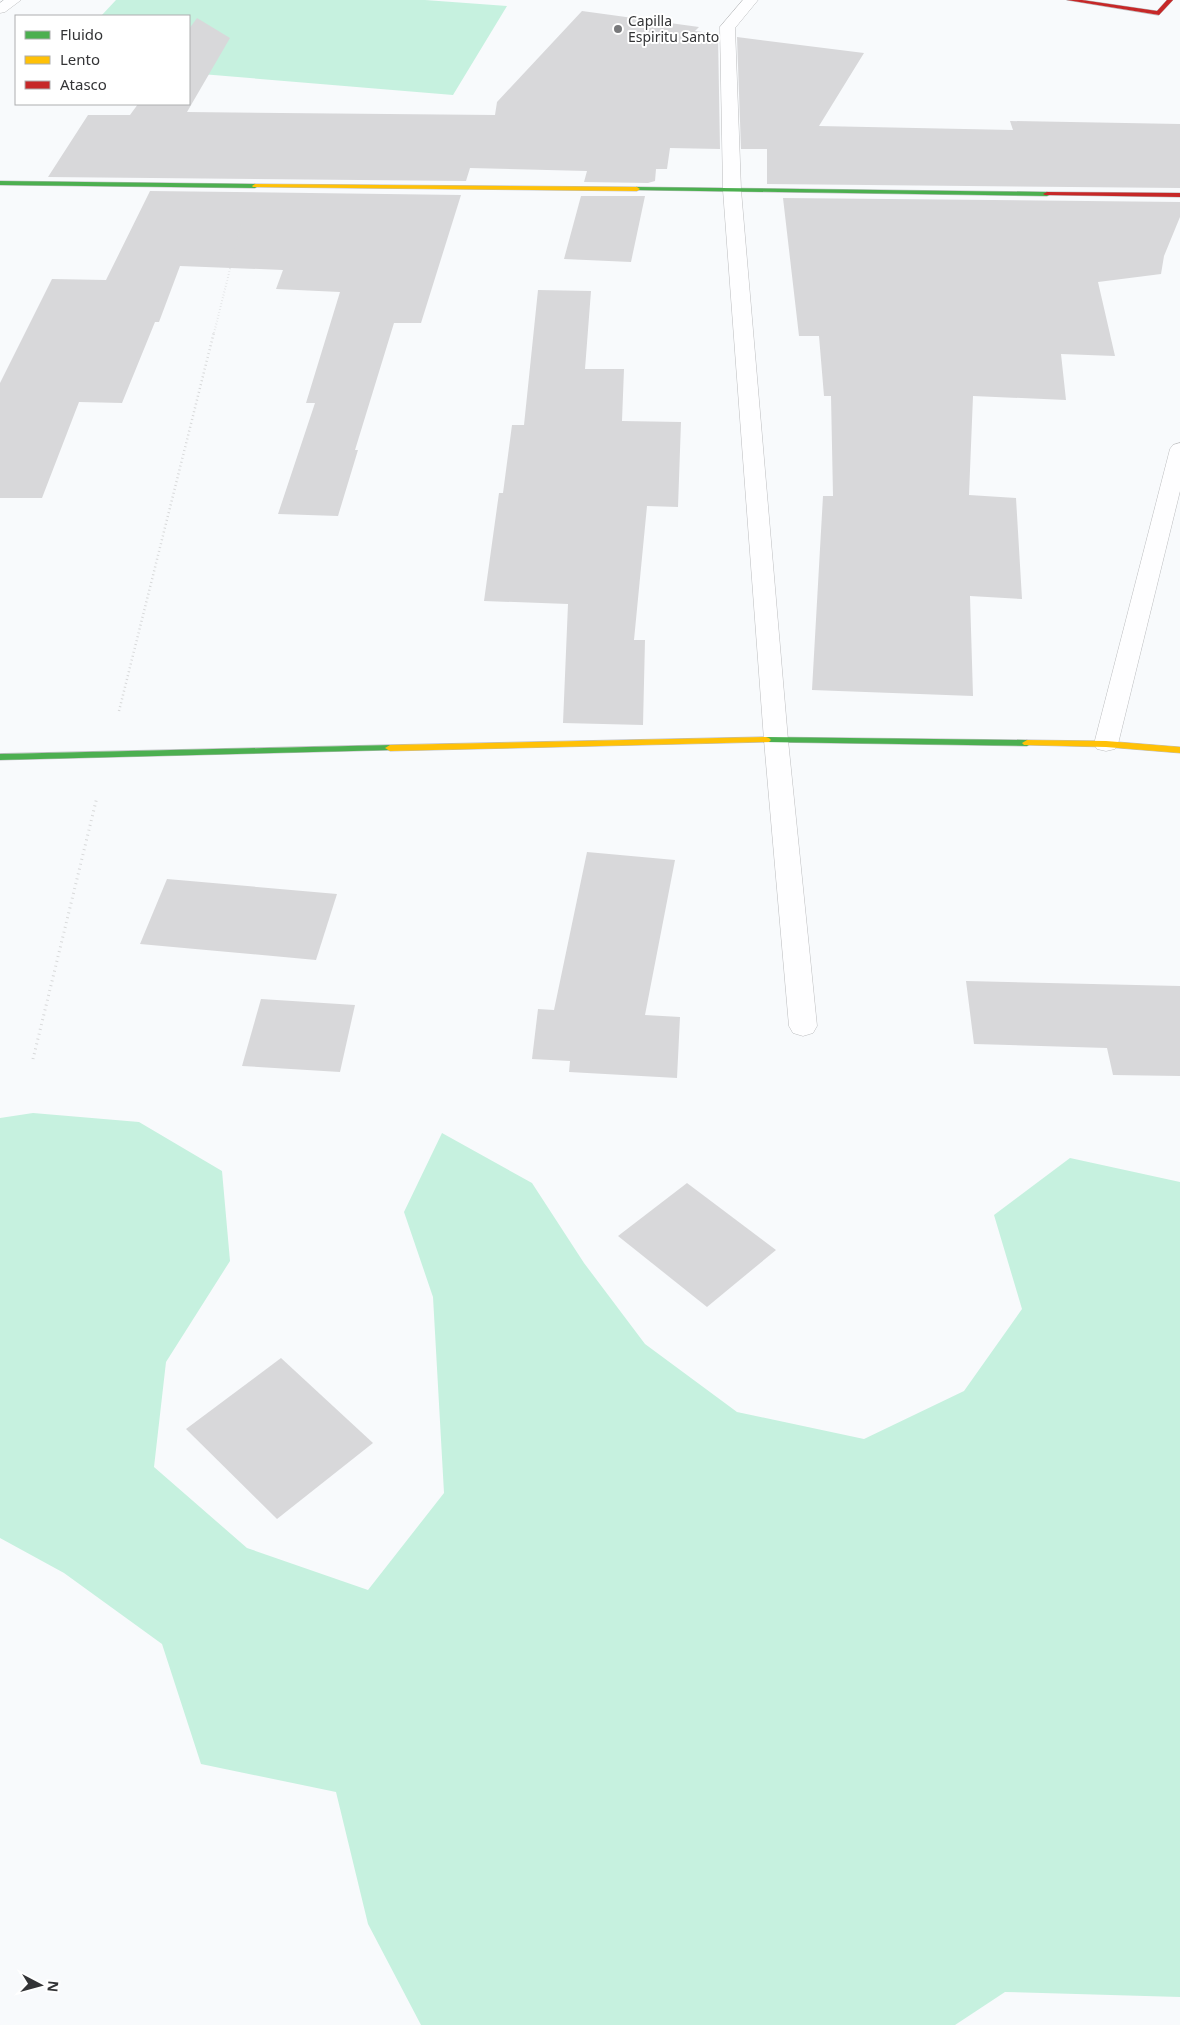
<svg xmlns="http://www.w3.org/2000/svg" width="1180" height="2025" viewBox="0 0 1180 2025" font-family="'Noto Sans',sans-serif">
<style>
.green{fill:#c6f1df}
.building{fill:#d8d8da}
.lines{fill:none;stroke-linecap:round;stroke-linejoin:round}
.street-casing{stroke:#bcbdbf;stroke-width:1}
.fast-casing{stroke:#bcbdbf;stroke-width:1}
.slow-casing{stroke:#bcbdbf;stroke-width:1}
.jam-casing{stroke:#bcbdbf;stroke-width:1}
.path-far2{stroke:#d8d9da;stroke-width:2;stroke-dasharray:0.5 2.5;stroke-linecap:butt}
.path-far1{stroke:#d8d9da;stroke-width:2.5;stroke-dasharray:1 3;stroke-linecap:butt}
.path{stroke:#d8d9da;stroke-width:3;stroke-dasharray:1 4;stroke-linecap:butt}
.street{fill:#fefeff;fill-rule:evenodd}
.fast{fill:#4caf50;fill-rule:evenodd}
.slow{fill:#ffc107;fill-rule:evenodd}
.jam{fill:#c62828;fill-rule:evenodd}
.poi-dot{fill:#78797b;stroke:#fff;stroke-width:2}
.labels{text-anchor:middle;stroke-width:4;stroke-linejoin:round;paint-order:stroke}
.far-poi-label{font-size:14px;fill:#333436;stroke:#fff;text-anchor:start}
</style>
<rect width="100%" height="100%" fill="#f8fafc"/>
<g class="green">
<polygon points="116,0 425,0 507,6 453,95 189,73 189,16 101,16"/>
<polygon points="33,1113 139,1122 222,1171 230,1261 166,1362 154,1467 247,1548 368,1590 444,1493 433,1297 404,1212 442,1133 532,1183 584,1263 645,1344 737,1412 864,1439 964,1391 1022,1309 994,1215 1070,1158 1180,1182 1180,1997 1005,1992 955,2025 421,2025 368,1924 336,1792 201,1764 162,1644 64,1573 0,1538 0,1118"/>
</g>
<g class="building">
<polygon points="582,11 699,27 695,31 718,34 720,149 670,148 667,169 656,169 655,181 648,183 584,182 587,171 470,168 466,181 48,177 88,115 130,115 138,104 189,104 189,29 197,18 230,38 187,112 495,115 497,102"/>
<polygon points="737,37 864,53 819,126 1013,130 1010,121 1180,124 1180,188 767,184 767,149 741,149"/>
<polygon points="150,191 461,195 421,323 394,323 355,450 358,450 338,516 278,514 315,403 306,403 340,292 276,289 283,270 180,266 159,322 155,322 122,403 79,402 42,498 0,498 0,383 52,279 106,280"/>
<polygon points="581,196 645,196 631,262 564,259"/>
<polygon points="783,198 1180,202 1180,217 1164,256 1161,274 1098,282 1115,356 1061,354 1066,400 973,396 969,495 1016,498 1022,599 970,596 973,696 812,690 823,496 833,496 831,396 824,396 819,336 799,336"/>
<polygon points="538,290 591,291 585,369 624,369 622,421 681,422 678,507 647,506 634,640 645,640 643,725 563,723 568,604 484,601 499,493 503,493 512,425 524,425"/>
<polygon points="587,852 675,860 645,1015 680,1017 677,1078 569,1072 570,1061 532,1059 538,1009 554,1010"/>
<polygon points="167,879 337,894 316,960 140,944"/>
<polygon points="966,981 1180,986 1180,1076 1113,1075 1107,1048 974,1044"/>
<polygon points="261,999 355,1005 340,1072 242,1066"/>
<polygon points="687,1183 776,1250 707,1307 618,1236"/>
<polygon points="281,1358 373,1443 277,1519 186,1429"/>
</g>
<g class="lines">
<g class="street-casing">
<g id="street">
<polygon points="4,0 21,0 5,12 0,13 0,3"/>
<polygon points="743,0 758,0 735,28 741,190 788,740 817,1026 813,1033 803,1036 793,1033 789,1026 764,740 723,190 720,27"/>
<polygon points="1180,443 1180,491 1118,744 1115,749 1106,751 1097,749 1094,744 1170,449 1173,445"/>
</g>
</g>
<g class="fast-casing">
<g id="fast">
<polygon points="0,181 255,184 258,186 255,188 0,185"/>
<polygon points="637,187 1047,192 1051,194 1047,196 635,190 634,189"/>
<polygon points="766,737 1027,740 1032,743 1027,746 763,742 761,740 763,738"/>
<polygon points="390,745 395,748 393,750 0,760 0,754"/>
</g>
</g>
<g class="slow-casing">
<g id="slow">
<polygon points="255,184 637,187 640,189 637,191 253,187 252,186"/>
<polygon points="766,737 769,738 771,740 769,742 390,751 385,748 390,745"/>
<polygon points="1027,740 1106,741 1180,747 1180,753 1106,747 1024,745 1022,743"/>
</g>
</g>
<g class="jam-casing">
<g id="jam">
<polygon points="1067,0 1082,0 1157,11 1167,0 1173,0 1159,15"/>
<polygon points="1047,192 1180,193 1180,197 1045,195 1043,194"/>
</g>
</g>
<polyline class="path-far2" points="214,333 241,225"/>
<polyline class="path-far1" points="119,711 214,332"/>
<polyline class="path" points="33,1059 97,797"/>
<use href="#street" class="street"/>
<use href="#fast" class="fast"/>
<use href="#slow" class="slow"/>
<use href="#jam" class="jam"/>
</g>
<circle class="poi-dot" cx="618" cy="29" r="5"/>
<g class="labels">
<g class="far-poi-label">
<text x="628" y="26">Capilla<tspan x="628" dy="16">Espiritu Santo</tspan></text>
</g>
</g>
<rect x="15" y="15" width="175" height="90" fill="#ffffff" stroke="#adaeaf"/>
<rect x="25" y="31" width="25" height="8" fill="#4caf50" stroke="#adaeaf"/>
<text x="60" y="40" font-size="15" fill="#333436">Fluido</text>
<rect x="25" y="56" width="25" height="8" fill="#ffc107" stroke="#adaeaf"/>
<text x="60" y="65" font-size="15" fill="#333436">Lento</text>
<rect x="25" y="81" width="25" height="8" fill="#c62828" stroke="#adaeaf"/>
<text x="60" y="90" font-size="15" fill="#333436">Atasco</text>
<g transform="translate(40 1985) rotate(96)" stroke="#ffffff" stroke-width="4" paint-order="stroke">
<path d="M0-4L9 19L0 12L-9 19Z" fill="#333436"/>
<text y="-8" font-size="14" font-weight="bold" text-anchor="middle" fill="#333436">N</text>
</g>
</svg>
